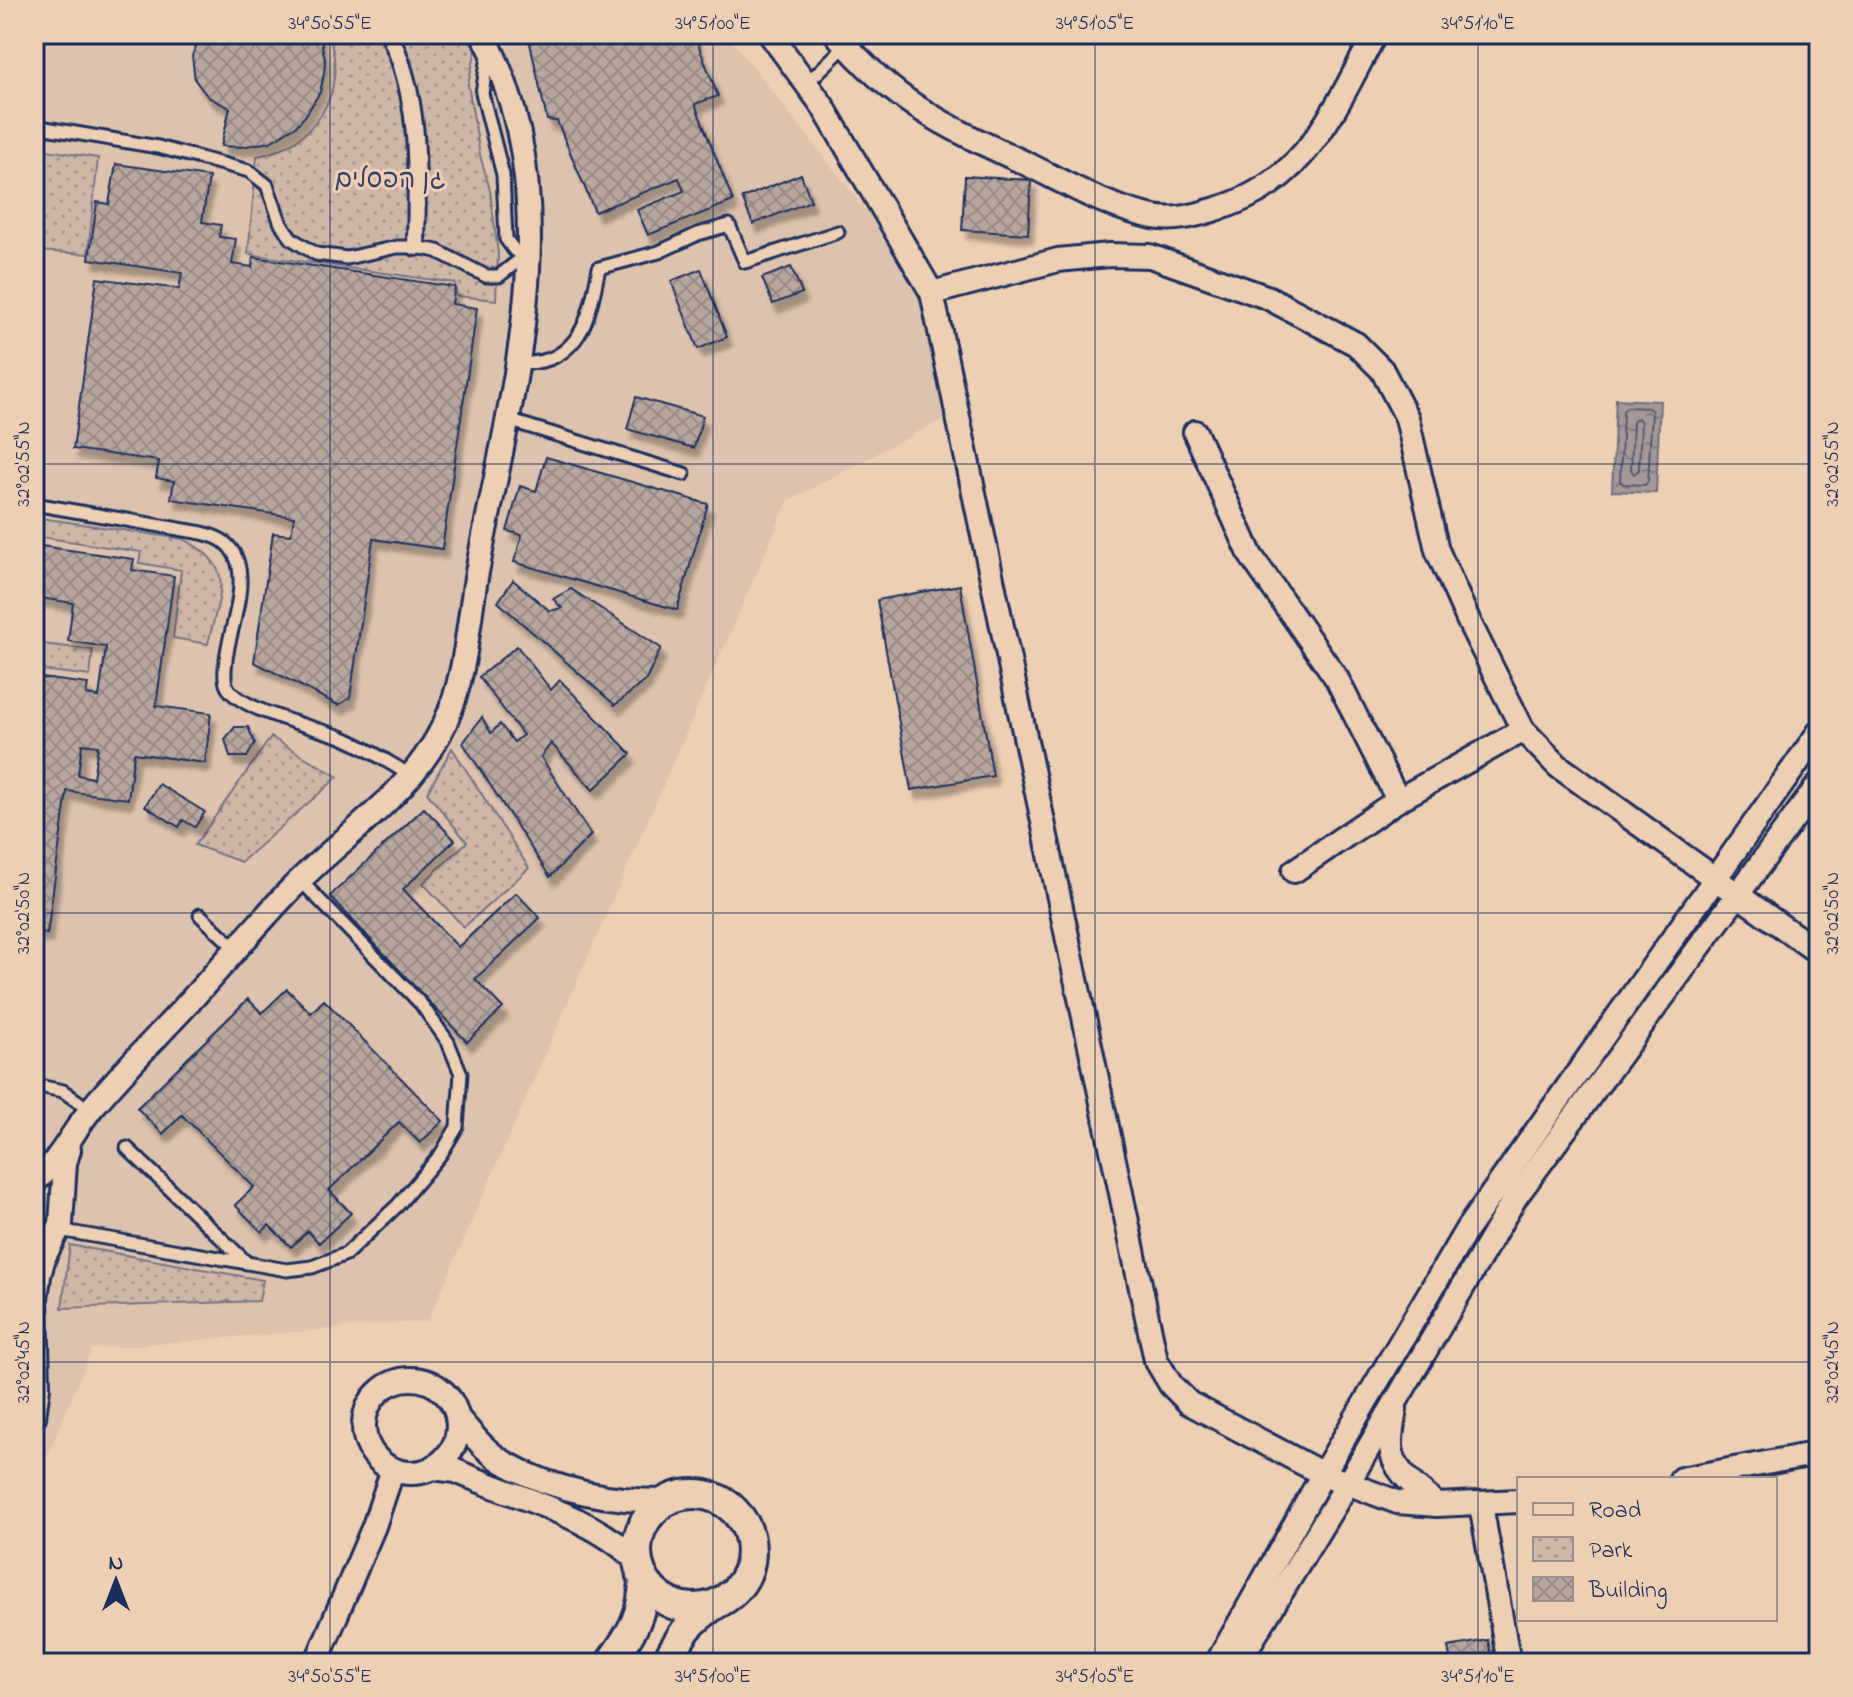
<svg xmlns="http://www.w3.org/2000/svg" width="1853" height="1697" viewBox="0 0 1853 1697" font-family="'Indie Flower','Playpen Sans Hebrew',sans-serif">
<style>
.built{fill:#ddc3ad}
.park{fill:url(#park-dots);stroke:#757382;stroke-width:2}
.water{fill:url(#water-ripples);stroke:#6e6e80;stroke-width:2}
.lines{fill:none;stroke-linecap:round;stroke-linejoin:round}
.shore{stroke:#525974;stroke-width:2}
.building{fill:url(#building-cross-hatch);stroke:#1b2f5e;stroke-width:2;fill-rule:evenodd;filter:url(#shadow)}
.service-casing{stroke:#1b2f5e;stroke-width:17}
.pedestrian-casing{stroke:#1b2f5e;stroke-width:22}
.minor-casing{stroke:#1b2f5e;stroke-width:28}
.tertiary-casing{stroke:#1b2f5e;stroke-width:34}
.service{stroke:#edcfb3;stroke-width:11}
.pedestrian{stroke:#edcfb3;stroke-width:16}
.minor{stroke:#edcfb3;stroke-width:22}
.tertiary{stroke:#edcfb3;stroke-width:28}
.ticks{fill:none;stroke:#1b2f5e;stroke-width:2;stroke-opacity:0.45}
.labels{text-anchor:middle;stroke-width:6;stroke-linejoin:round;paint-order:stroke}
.park-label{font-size:26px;fill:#364369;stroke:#edcfb3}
.neatline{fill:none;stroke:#1b2f5e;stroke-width:3}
.ticks-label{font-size:20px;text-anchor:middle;fill:#1b2f5e}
</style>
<defs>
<pattern id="park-dots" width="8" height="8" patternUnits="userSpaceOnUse" patternTransform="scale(2)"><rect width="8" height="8" fill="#cfb7a7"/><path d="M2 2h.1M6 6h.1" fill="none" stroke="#a7958b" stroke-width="1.8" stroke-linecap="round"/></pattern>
<pattern id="water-ripples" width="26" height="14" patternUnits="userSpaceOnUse" patternTransform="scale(2)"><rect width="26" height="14" fill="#a59896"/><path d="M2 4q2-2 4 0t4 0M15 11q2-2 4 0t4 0" fill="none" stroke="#867c7e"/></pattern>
<pattern id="building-cross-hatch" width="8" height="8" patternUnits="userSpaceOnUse" patternTransform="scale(2)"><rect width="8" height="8" fill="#b9a79e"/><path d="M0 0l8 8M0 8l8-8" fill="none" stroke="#968884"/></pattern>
<filter id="shadow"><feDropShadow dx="5" dy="9" stdDeviation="2" flood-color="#0004"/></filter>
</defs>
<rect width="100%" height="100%" fill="#edcfb3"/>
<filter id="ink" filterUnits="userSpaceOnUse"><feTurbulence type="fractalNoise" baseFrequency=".0125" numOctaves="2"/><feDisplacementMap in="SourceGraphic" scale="16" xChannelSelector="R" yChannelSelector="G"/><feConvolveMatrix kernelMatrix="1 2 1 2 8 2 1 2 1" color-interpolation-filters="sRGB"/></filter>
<g filter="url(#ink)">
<polygon class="built" points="34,34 727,34 872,218 923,305 948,416 788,501 428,1321 92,1349 34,1488"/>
<g class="park">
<path d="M 328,34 L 465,34 L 476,50 L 468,84 L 480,155 L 490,190 L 498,254 L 496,300 L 457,296 L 455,283 L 248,254 L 257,156 C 315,146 350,90 328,34 Z"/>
<polygon points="34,148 98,158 88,254 34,251"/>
<path d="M 34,517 L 183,539 C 239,567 219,593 208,644 L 173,638 L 181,570 L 139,563 L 141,552 L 34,536 Z"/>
<polygon points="34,643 93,650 90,676 34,669"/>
<polygon points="271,737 338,777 241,862 195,845"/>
<polygon points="452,748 529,868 464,927 423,883 467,842 427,793"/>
<polygon points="70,1245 263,1280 259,1301 62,1308"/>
</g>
<polygon class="water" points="1616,399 1660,401 1656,493 1612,491"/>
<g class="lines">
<g class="shore">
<polygon points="1627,407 1648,408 1652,411 1648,481 1645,485 1623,484 1620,481 1623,411"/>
<polygon points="1638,418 1641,422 1639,470 1634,474 1631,470 1633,422"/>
</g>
</g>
<g class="building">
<polygon points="201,34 320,34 325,60 324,74 320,92 306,115 296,126 270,142 240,147 221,146 230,108 208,97 195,80 192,56"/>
<polygon points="528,34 694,34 718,96 695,104 733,201 648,235 637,210 684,191 679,178 595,212 557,121 547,120"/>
<polygon points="116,164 209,177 202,222 221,225 219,237 236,239 232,264 252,267 253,257 455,287 452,304 477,308 442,549 373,539 350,698 338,705 254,662 273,533 291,535 294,517 171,499 174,481 156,478 159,461 73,449 97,278 179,289 182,273 89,259 97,202 109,204"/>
<polygon points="801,174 811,201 753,224 742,198"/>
<polygon points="965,176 1031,180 1028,234 962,230"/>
<polygon points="791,267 802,293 773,304 762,278"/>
<polygon points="701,269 727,337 698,349 671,281"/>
<polygon points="636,397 703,416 694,448 627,429"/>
<polygon points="546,457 708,504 677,610 514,562 522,535 507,531 520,486 536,491"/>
<path d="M 34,545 L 134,559 L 132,570 L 174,576 L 156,706 L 211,713 L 205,763 L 134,753 L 128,799 L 67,791 L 47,934 L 34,932 L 34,677 L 88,684 L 86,695 L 99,697 L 106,647 L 68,641 L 73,603 L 34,597 ZM 82,744 L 98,746 L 93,778 L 78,775 Z"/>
<polygon points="513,580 550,611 562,608 553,599 571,589 661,648 646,680 615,705 498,602"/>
<polygon points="960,585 993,776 911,790 877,600"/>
<polygon points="517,646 551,690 560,680 631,754 593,790 551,743 541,757 591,835 550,877 463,743 482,717 491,733 500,724 514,742 523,735 479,677"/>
<polygon points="235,727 248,727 255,743 247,757 230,757 225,739"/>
<polygon points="159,784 205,812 195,827 183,820 179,827 145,806"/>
<polygon points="424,808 455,840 403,889 458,947 516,893 540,918 475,979 503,1008 467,1042 330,896"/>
<polygon points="287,989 311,1013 324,1000 443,1121 420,1143 399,1122 329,1190 351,1213 319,1243 308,1231 291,1247 269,1225 262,1232 235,1205 254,1187 182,1115 163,1134 137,1108 248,999 262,1013"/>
<polygon points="1488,1640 1493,1663 1451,1663 1448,1647"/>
</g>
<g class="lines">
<g class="service-casing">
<g id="service">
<polyline points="488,56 482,93 503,175 506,239 514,250 526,259"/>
<polyline points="806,84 840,51"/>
<polyline points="34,126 158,147 249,171 267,185 281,224 292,239 316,254 347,258 397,247 416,247 437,251 486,276 499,276 523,257"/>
<path d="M 516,365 C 528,363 543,363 554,357 C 588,340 592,301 599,268 L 659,252 L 698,234 L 729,225 L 745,262 L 838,232"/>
<polyline points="508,420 684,474"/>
<path d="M 34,504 L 202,533 C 209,535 218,537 224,542 C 254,565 234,617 228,647 C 226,659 223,673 226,684 C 233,709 318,728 341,737 C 366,747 389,763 412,776"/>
<polyline points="200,915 237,950"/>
<polyline points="34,1085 63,1091 90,1110"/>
<polyline points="127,1148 245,1261"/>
<polyline points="59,1230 287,1270 312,1267 346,1254 398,1205 441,1154 457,1127 461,1074 448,1042 421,1004 300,880"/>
</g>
</g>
<g class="pedestrian-casing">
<path id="pedestrian" d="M 389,34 C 422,100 417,175 416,247"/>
</g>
<g class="minor-casing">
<g id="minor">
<polyline points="770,34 822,105 932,293 1156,1360 1171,1385 1189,1403 1323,1474 1397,1502 1437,1505 1519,1501"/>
<path d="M 836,34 C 859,60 887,88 917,107 C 951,129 988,146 1025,163 C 1066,183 1108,208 1153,217 C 1175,221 1193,216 1213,210 C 1306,185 1333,111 1375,34"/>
<polyline points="932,293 1058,260 1109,255 1150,256 1269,298 1356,344 1382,370 1407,418 1437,550 1470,624 1523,730 1558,766 1819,953"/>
<polyline points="1195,432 1251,556 1337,679 1398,800"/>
<polyline points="1294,871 1398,800 1523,730"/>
<path d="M 34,1182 C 60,1161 71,1134 91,1109 C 119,1075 151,1043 181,1011 C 217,972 251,931 288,892 C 342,835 410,797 445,723 C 467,675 468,618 478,567 C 510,395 572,199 483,34"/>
<circle cx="411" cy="1426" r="47"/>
<path d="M 1395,1408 C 1394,1420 1390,1435 1391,1447 C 1393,1473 1419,1489 1437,1505"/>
<polyline points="34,1417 38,1387 36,1299 39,1276 44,1257 61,1224 65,1163 69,1150"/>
<path d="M 457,1417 C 472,1434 486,1453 507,1464 C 554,1491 612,1501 665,1501"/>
<path d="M 433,1468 L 456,1471 C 514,1497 594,1516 638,1562"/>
<polyline points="1681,1479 1819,1453"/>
<polyline points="1481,1505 1509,1663"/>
<polyline points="316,1663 374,1526 393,1469"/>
<polyline points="1217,1663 1323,1474 1467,1229 1819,732"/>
<polyline points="1238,1663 1348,1483 1515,1198 1819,784"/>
</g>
</g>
<g class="tertiary-casing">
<g id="tertiary">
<circle cx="694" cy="1551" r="57"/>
<path d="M 610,1663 C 632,1632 643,1617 644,1579"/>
<path d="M 666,1663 C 682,1634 687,1623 716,1604"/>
</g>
</g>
<use href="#service" class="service"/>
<use href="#pedestrian" class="pedestrian"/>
<use href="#minor" class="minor"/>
<use href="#tertiary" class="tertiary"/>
</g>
</g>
<path class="ticks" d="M 330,34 L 330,1663M 713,34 L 713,1663M 1095,34 L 1095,1663M 1478,34 L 1478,1663M 34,464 L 1819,464M 34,913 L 1819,913M 34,1362 L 1819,1362"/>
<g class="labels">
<g class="park-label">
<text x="390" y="187">גן הפסלים</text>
</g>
</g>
<rect width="1853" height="1697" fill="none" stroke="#edcfb3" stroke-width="88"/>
<rect x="1517" y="1477" width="260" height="144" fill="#edcfb3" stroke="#998f91" stroke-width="2"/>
<rect x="1533" y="1503" width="40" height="12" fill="#edcfb3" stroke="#998f91" stroke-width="2"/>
<text x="1589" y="1517" font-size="24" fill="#1b2f5e">Road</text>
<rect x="1533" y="1537" width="40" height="24" fill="url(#park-dots)" stroke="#998f91" stroke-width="2"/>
<text x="1589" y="1557" font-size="24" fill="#1b2f5e">Park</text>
<rect x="1533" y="1577" width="40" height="24" fill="url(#building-cross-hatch)" stroke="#998f91" stroke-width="2"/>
<text x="1589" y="1597" font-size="24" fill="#1b2f5e">Building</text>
<g transform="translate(116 1581)" stroke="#edcfb3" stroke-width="6" paint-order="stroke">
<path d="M0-6L14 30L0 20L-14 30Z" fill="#1b2f5e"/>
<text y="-12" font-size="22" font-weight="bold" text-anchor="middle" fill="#1b2f5e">N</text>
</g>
<rect x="44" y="44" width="1765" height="1609" class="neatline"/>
<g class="ticks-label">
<text x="330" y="29">34°50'55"E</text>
<text x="713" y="29">34°51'00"E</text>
<text x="1095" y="29">34°51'05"E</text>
<text x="1478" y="29">34°51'10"E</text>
<text transform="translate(22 464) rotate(-90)" y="7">32°02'55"N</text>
<text transform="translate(1831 464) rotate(-90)" y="7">32°02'55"N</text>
<text transform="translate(22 913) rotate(-90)" y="7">32°02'50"N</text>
<text transform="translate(1831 913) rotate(-90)" y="7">32°02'50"N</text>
<text transform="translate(22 1362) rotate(-90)" y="7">32°02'45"N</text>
<text transform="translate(1831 1362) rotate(-90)" y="7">32°02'45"N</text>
<text x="330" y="1682">34°50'55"E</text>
<text x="713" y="1682">34°51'00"E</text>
<text x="1095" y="1682">34°51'05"E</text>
<text x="1478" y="1682">34°51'10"E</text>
</g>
</svg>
